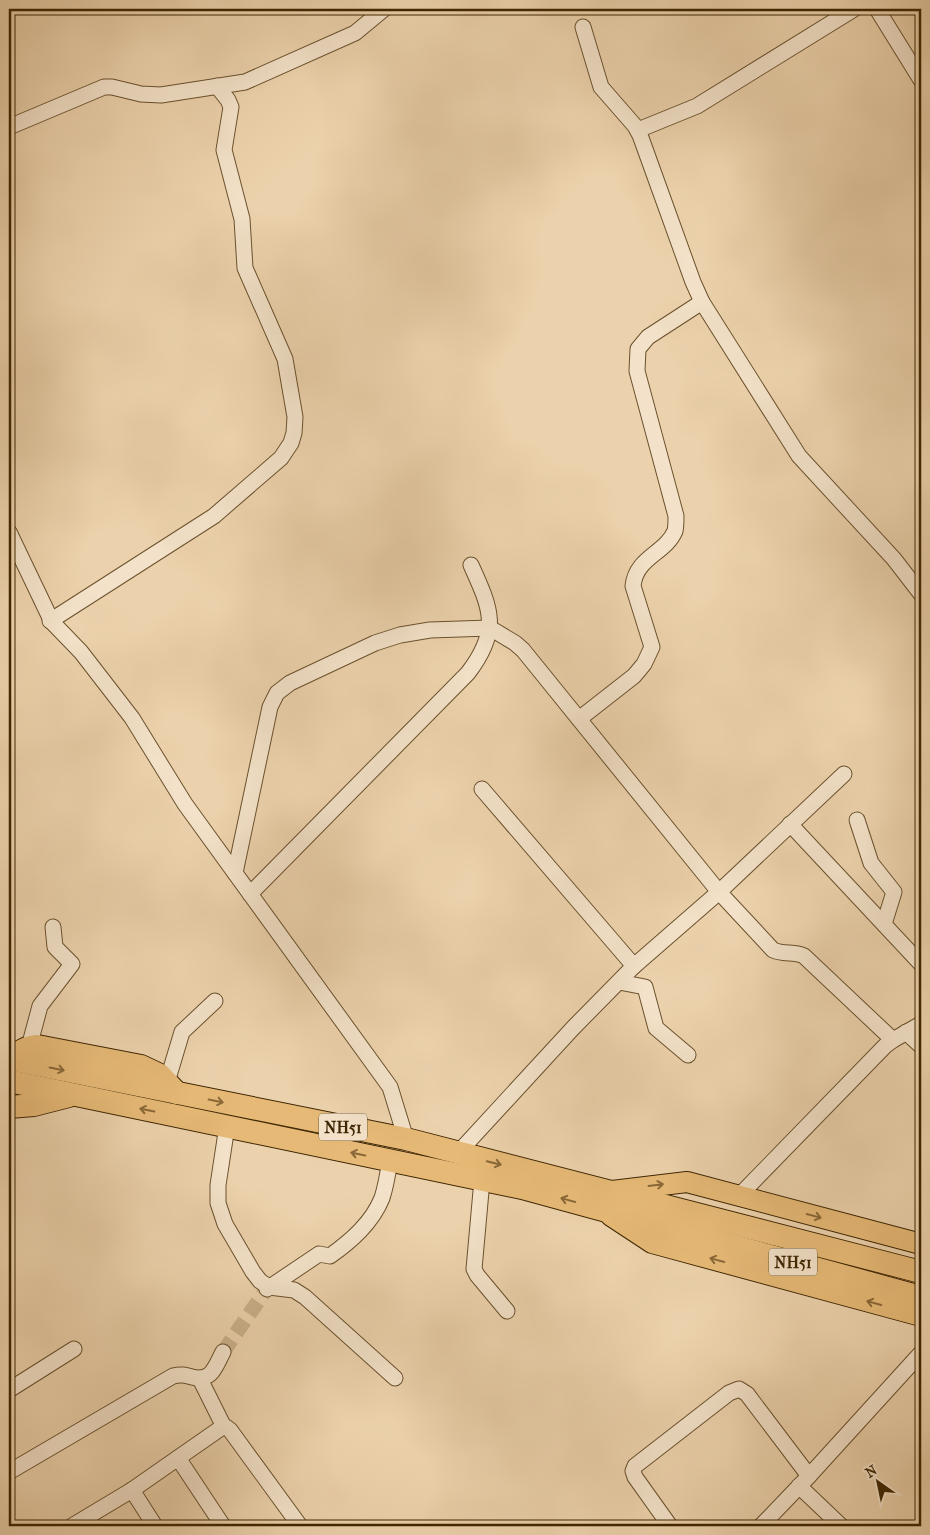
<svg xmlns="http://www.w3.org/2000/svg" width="930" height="1535" viewBox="0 0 930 1535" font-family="'IM FELL French Canon',serif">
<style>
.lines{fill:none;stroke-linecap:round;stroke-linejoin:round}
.minor-tunnel{stroke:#c9b08a;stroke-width:15;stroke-dasharray:15 8;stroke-linecap:butt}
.minor-casing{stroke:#6a512d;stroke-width:17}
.major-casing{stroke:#3e2603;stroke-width:22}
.highway-casing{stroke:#3e2603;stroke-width:24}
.minor{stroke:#f3e2c9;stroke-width:15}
.major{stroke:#e6b976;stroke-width:20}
.highway{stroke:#e6b976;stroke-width:22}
.oneway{stroke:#8a6837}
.labels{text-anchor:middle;stroke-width:4;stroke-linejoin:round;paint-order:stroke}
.shield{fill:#f3e2c9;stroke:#745e3e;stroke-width:1}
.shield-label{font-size:16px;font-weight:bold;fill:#3e2603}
</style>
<rect width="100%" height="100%" fill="#ecd2ac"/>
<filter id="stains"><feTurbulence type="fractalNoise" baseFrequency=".004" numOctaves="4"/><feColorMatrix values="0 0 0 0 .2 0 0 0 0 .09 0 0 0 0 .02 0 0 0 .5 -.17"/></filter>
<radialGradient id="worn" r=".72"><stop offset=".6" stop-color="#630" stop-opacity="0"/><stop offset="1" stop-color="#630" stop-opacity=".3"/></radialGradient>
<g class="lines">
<polyline class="minor-tunnel" points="223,1352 266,1290"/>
<g class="minor-casing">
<g id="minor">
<polyline points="877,9 921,80"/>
<polyline points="583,27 601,87 635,126 640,135 693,282 702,302 799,456 894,559 921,594"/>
<polyline points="9,127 104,87 112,87 141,94 161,95 245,82 355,33 384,9"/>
<polyline points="638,130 697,106 854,9"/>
<polyline points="9,532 52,622 81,652 132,718 185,804 390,1087 406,1139"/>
<polyline points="50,621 214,516 281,458 291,443 294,433 295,417 285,359 245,268 242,219 224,150 231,107 228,100 217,86"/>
<path d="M 579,719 L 634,676 L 644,664 L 652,647 L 633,586 C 636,557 665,554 675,531 C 676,527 676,520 676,516 L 637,371 L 638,349 L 648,337 L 702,302"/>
<polyline points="482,789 634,966"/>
<polyline points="857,820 871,863 894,892 884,924"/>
<polyline points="790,824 921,964"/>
<path d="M 235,873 L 270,707 L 277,693 L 290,683 L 375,643 L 400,635 L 430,630 L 490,628 L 515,643 L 523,650 L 719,892 L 773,950 C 783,955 795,951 804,956 L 893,1040"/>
<path d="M 250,894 L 468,673 C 501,630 491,609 471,565"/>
<polyline points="619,982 645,987 656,1028 688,1055"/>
<polyline points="906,1032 921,1046"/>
<polyline points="29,1047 40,1006 72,964 55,947 53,927"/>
<polyline points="167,1082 182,1032 215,1001"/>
<polyline points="227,1126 218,1185 218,1203 225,1224 253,1272 260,1281 269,1287 294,1290 305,1297 395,1378"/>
<polyline points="457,1154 573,1028 634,966 719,892 844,774"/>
<polyline points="482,1180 474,1269 477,1275 507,1311"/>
<polyline points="739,1196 885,1046 893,1040 921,1024"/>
<path d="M 267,1289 L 319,1254 L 330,1256 C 351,1241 372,1223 382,1198 C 386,1186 388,1173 390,1160"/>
<polyline points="200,1379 224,1427"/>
<polyline points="9,1390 74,1349"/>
<polyline points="178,1458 223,1526"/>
<path d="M 9,1472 L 173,1376 C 181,1374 185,1375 192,1377 C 212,1382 215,1367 223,1352"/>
<polyline points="799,1486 841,1526"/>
<polyline points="132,1490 155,1526"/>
<polyline points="72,1526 132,1490 221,1428 226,1427 230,1430 300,1526"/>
<polyline points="670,1526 635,1477 633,1471 635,1466 729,1393 739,1389 747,1394 809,1476"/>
<polyline points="761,1526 809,1476 921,1353"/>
</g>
</g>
<g class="major-casing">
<g id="major">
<polyline points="612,1191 687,1182 921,1244"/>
<polyline points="611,1216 652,1243 921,1316"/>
</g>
</g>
<g class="highway-casing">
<g id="highway">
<polyline points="9,1059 406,1139 921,1272"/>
<path d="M 10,1059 C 19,1052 25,1047 37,1046 L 141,1066 L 160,1075 L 177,1093"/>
<polyline points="9,1081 522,1188 921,1297"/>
<polyline points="9,1107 34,1105 69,1096"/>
</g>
</g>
<use href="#minor" class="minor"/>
<use href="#major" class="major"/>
<use href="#highway" class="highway"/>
</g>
<defs><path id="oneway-shaft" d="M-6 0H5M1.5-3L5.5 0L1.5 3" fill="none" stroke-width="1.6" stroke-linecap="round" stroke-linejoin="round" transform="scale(1.25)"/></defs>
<g class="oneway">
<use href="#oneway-shaft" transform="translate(57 1069) rotate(11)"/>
<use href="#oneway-shaft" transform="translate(216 1101) rotate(11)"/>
<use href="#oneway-shaft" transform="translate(147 1110) rotate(-168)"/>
<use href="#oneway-shaft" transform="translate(358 1154) rotate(-168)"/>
<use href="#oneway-shaft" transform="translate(494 1163) rotate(14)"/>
<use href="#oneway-shaft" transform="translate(656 1185) rotate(-7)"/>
<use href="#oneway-shaft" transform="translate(568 1200) rotate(-165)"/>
<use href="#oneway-shaft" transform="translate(814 1216) rotate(15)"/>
<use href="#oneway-shaft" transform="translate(717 1260) rotate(-165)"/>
<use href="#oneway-shaft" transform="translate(874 1303) rotate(-165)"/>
</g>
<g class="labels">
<g class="shield">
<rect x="319" y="1113.5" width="48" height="27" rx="4"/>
<rect x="769" y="1248.5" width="48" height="27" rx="4"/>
</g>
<g class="shield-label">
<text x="343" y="1133">NH51</text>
<text x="793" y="1268">NH51</text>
</g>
</g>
<rect width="930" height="1535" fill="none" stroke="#ecd2ac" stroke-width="30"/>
<rect x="10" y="10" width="910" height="1515" fill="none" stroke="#3e2603" stroke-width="2.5"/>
<rect x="15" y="15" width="900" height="1505" fill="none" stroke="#3e2603"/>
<g transform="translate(878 1482) rotate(327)" stroke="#f3e2c9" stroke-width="4" paint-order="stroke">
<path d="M0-4L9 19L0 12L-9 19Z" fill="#3e2603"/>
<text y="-8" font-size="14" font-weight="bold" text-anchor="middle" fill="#3e2603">N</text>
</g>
<rect width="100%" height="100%" filter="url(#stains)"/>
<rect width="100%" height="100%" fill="url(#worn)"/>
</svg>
